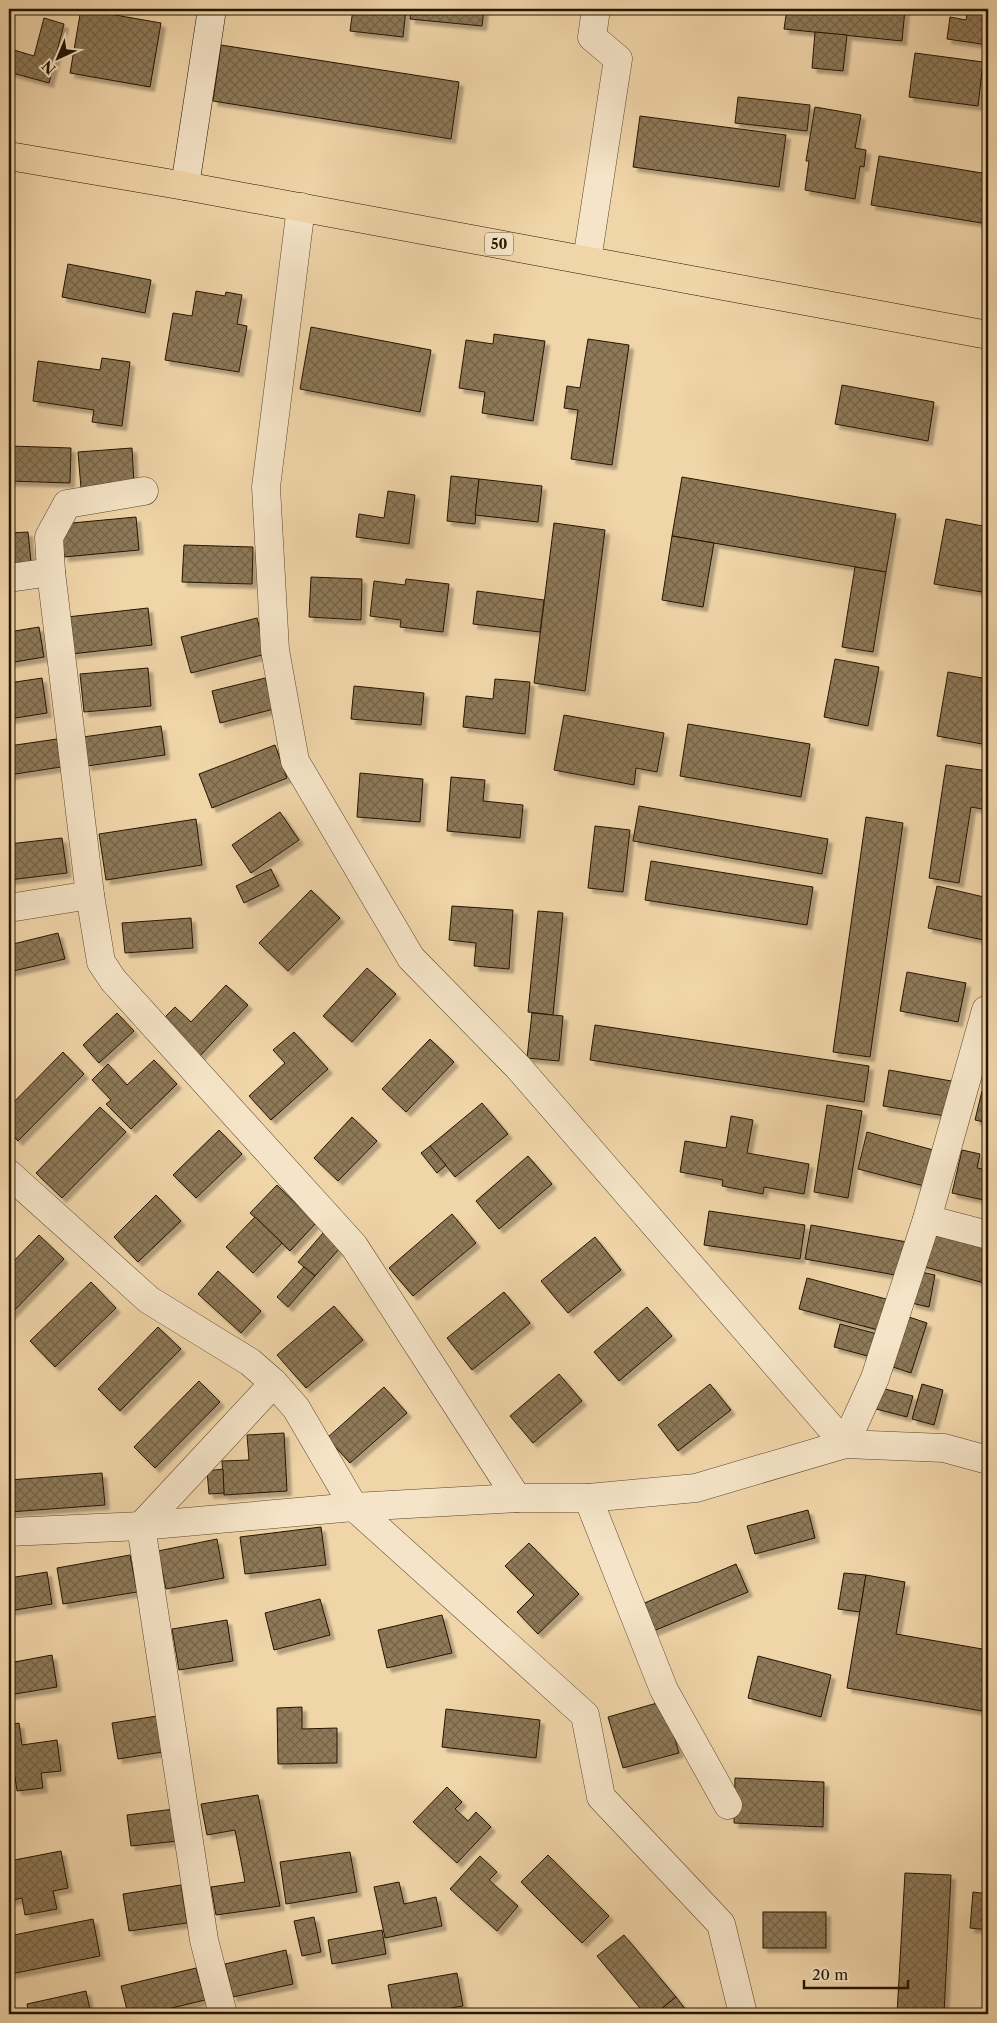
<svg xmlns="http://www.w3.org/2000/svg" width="997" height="2023" viewBox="0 0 997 2023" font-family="'Libre Caslon Text',serif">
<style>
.building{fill:url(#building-cross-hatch);stroke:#241500;filter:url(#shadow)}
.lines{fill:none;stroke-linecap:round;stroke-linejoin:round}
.street-casing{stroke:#57452a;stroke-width:29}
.secondary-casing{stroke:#241500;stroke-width:29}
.primary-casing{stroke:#241500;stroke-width:29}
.street{stroke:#f5e4c7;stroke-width:28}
.secondary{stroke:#f5e4c7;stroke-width:28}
.primary{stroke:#f0d5a9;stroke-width:28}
.labels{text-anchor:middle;stroke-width:4;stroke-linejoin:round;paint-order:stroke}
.shield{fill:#f5e4c7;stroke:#63533c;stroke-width:1}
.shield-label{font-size:14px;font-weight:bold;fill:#241500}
</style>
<defs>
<pattern id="building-cross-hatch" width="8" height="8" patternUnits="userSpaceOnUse" patternTransform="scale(1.25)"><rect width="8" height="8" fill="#8e7958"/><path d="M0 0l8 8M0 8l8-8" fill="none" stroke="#746246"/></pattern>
<filter id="shadow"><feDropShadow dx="4.5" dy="4.5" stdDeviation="1" flood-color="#0004"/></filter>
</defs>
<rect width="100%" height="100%" fill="#f0d5a9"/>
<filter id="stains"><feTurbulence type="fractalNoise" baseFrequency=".004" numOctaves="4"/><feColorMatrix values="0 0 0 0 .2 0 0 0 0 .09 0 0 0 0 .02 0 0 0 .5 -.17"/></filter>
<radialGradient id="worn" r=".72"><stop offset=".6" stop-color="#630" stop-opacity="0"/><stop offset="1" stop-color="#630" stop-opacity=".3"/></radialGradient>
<g class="building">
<polygon points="81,9 161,23 150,87 70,73"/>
<polygon points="353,9 406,9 403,37 350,31"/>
<polygon points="411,9 484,9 482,26 410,19"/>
<polygon points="787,9 905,9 902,41 784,29"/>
<polygon points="968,9 988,9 988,45 947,39 950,17 966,20"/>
<polygon points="44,18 64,24 49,83 9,72 14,50 34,56"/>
<polygon points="815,32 847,35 843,71 812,68"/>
<polygon points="221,45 459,82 451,139 213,101"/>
<polygon points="915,53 983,62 978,106 909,97"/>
<polygon points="738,97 810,105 807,131 735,123"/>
<polygon points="815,107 861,115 855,148 866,150 864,167 860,166 855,199 805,190 809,161 806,161"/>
<polygon points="640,116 786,135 779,187 633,167"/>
<polygon points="879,156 988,174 988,224 871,205"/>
<polygon points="68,264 151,280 145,313 62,297"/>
<polygon points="196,291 225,296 226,292 242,295 237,324 247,326 239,372 165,360 173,313 192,316"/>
<polygon points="311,327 431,350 420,412 300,389"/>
<polygon points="494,334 545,341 533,421 482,413 485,392 459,388 466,340 493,344"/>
<polygon points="588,339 629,345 612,465 571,459 578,410 564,408 567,386 580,388"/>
<polygon points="102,358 130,362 122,426 92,422 94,410 33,401 38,361 100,370"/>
<polygon points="842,385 934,402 928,441 835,424"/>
<polygon points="10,446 71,448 70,483 9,481"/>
<polygon points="132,448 134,484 81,488 78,452"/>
<polygon points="451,476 479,479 475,524 447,521"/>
<polygon points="682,477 896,514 886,572 672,536"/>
<polygon points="479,479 542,486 538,522 475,515"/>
<polygon points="388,491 415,495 409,544 356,537 359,514 384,518"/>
<polygon points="9,515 10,533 28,532 31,562 9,565"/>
<polygon points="136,517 139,550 64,557 61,524"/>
<polygon points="946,519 988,527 988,593 934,584"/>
<polygon points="554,523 605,530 585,691 534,683"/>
<polygon points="672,536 714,543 703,607 662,600"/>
<polygon points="184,545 253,547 252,584 182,582"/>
<polygon points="855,567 886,572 873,652 842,647"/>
<polygon points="311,577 362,579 361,620 309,617"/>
<polygon points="406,579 449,584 443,632 400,627 401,620 370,616 374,581 405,585"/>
<polygon points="477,591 544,600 540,632 473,624"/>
<polygon points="148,608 152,645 71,654 67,617"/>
<polygon points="257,618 266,654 191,673 181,637"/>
<polygon points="39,627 44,657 9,663 9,632"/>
<polygon points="835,659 879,667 868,726 824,717"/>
<polygon points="148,668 151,706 84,712 80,674"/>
<polygon points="948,672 988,679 988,745 937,736"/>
<polygon points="42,678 47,713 9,719 9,683"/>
<polygon points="265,678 274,709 220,723 212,691"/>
<polygon points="495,679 530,682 525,734 463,727 466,696 493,699"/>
<polygon points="354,686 424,693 421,725 351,719"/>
<polygon points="564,715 664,733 657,772 636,768 634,785 554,770"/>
<polygon points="688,724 810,744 801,797 680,776"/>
<polygon points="161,726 165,755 87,766 83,737"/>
<polygon points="57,739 61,767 9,775 9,746"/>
<polygon points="275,745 287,778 212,808 199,774"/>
<polygon points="946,765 988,771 988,810 971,807 959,883 929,878"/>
<polygon points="360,773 423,779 420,822 357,817"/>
<polygon points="451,777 485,780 483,801 523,805 520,838 447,831"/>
<polygon points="639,806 828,839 822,874 633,841"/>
<polygon points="280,812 299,840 251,873 232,845"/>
<polygon points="866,817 903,823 870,1057 833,1052"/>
<polygon points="196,819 202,865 106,880 99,834"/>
<polygon points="595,826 630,830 623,892 588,888"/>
<polygon points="62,838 67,873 9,880 9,844"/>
<polygon points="651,861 813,887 807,925 645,900"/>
<polygon points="271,869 279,886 244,903 236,886"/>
<polygon points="937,886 988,898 988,941 928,928"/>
<polygon points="311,890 340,918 288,971 259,943"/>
<polygon points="452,906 513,910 509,969 474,966 476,943 449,940"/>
<polygon points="538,911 563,913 553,1015 528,1012"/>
<polygon points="191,918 193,948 125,953 122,923"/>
<polygon points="58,933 65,959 9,972 9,945"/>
<polygon points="367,968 396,994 352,1042 323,1016"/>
<polygon points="907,972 966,983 958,1022 900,1011"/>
<polygon points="226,985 248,1005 197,1059 159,1023 175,1007 191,1022"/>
<polygon points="117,1013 134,1031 99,1063 83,1045"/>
<polygon points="532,1013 563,1016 559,1061 527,1058"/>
<polygon points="595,1025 869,1066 864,1102 590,1060"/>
<polygon points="294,1032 328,1069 271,1120 249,1096 285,1063 273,1050"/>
<polygon points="430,1039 454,1062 406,1112 382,1089"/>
<polygon points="63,1052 84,1074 18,1141 9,1131 9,1107"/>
<polygon points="154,1060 177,1084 131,1129 106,1104 111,1100 92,1080 108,1064 127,1085"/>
<polygon points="889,1070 957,1082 952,1117 883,1106"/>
<polygon points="982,1091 988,1092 988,1123 975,1120"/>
<polygon points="482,1103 508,1134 455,1177 430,1146"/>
<polygon points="827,1105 862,1111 848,1198 814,1192"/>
<polygon points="100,1107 126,1132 62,1198 36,1173"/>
<polygon points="731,1116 753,1120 747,1153 809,1164 804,1194 764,1187 763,1194 722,1186 723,1180 680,1172 685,1141 726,1148"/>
<polygon points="352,1117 377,1141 338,1181 314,1158"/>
<polygon points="219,1130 242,1154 196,1198 173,1175"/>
<polygon points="867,1132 937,1151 928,1187 858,1169"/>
<polygon points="430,1146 446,1165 437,1173 421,1153"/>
<polygon points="962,1150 980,1154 977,1168 988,1170 988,1201 952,1193"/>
<polygon points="528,1156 552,1184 499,1229 476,1201"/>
<polygon points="277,1185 316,1223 290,1251 250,1213"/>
<polygon points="156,1195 181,1221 138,1262 114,1237"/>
<polygon points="709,1211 805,1225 800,1259 704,1245"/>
<polygon points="452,1214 476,1243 413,1296 389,1268"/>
<polygon points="255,1217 282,1243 253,1273 226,1247"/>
<polygon points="811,1225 907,1242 901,1276 805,1259"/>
<polygon points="926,1232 988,1249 988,1284 918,1265"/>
<polygon points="323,1233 340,1248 315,1276 298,1262"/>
<polygon points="39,1235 64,1259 9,1316 9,1266"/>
<polygon points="595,1237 621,1270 568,1313 541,1281"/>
<polygon points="304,1267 315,1276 288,1307 277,1297"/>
<polygon points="218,1271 261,1311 241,1333 198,1294"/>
<polygon points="917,1271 935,1275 929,1307 911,1303"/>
<polygon points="807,1278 886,1299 878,1330 799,1309"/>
<polygon points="91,1282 116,1308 55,1367 30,1341"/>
<polygon points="504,1292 530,1323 472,1370 447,1338"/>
<polygon points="334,1306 363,1340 306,1388 277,1355"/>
<polygon points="647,1307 672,1336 619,1381 594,1352"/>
<polygon points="903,1315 927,1323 911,1373 887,1365"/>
<polygon points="840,1324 881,1335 875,1358 834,1347"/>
<polygon points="158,1327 181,1349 120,1411 98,1389"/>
<polygon points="559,1374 582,1401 533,1443 510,1416"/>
<polygon points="199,1381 220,1402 155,1468 134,1447"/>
<polygon points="710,1384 731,1410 678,1451 658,1425"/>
<polygon points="922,1384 943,1390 934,1425 912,1419"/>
<polygon points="384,1387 407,1413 350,1463 327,1438"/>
<polygon points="881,1388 913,1396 907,1417 876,1409"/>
<polygon points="987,1417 988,1417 988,1441 982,1439"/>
<polygon points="284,1433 287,1491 224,1495 222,1461 249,1460 247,1435"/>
<polygon points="223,1469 224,1493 209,1494 207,1471"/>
<polygon points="102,1473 105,1505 9,1512 9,1480"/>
<polygon points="808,1510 815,1538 755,1554 747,1526"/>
<polygon points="321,1527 326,1565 245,1574 240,1537"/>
<polygon points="217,1539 224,1578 166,1589 158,1551"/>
<polygon points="529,1543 579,1594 538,1634 517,1612 534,1595 505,1566"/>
<polygon points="130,1555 137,1592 63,1604 57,1568"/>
<polygon points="736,1564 748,1592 651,1632 640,1605"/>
<polygon points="47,1572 52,1604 9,1611 9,1578"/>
<polygon points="844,1573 866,1575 860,1612 838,1609"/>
<polygon points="866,1575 905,1582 896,1634 988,1650 988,1712 847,1688"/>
<polygon points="320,1599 330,1635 274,1650 265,1613"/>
<polygon points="442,1615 452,1653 387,1668 378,1630"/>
<polygon points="227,1620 233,1661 179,1670 172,1629"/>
<polygon points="52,1655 57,1687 9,1695 9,1663"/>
<polygon points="758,1656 831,1675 821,1717 748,1698"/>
<polygon points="664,1701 679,1753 623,1768 608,1717"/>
<polygon points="302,1707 302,1729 337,1728 337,1763 278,1764 277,1708"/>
<polygon points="446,1709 540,1720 536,1758 442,1747"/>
<polygon points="157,1716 163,1752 118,1759 112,1723"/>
<polygon points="19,1723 22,1745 57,1740 61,1771 41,1773 43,1788 17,1791 15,1777 9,1778 9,1725"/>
<polygon points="735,1778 824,1782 823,1827 734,1823"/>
<polygon points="447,1787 462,1802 455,1809 468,1821 476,1812 491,1827 457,1863 413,1822"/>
<polygon points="258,1795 280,1906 216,1915 211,1887 245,1882 235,1830 207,1835 201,1804"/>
<polygon points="174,1809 178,1841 131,1846 127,1815"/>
<polygon points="61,1851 68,1888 53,1891 57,1909 25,1915 22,1898 9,1901 9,1861"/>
<polygon points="350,1852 357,1892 286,1904 280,1862"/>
<polygon points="548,1855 609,1916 582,1943 521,1882"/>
<polygon points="480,1856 497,1872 489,1880 518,1906 497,1931 450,1889"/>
<polygon points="905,1873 951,1875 944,2014 897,2014"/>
<polygon points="399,1882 404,1904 436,1897 442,1926 385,1938 374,1887"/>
<polygon points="181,1885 187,1923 129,1931 123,1894"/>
<polygon points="973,1892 988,1894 988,1930 970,1928"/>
<rect x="763" y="1912" width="63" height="36"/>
<polygon points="314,1917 321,1952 302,1956 294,1921"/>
<polygon points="93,1919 100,1956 11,1974 9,1936"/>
<polygon points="382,1930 386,1954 332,1964 328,1940"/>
<polygon points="624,1935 676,1997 655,2014 645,2014 597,1956"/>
<polygon points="286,1950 293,1984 233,1997 225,1964"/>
<polygon points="196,1968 205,2000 147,2014 128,2014 121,1986"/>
<polygon points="457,1973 463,2006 416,2014 393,2014 388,1985"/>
<polygon points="86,1991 91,2014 29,2014 27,2004"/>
<polygon points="676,1997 689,2014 655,2014"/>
</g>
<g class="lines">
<g class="street-casing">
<g id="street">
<polyline points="301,207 266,487 275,650 295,761 411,958 518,1067 845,1444 875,1378 927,1219 986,1010"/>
<polyline points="587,260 618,59 592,37 596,9"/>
<polyline points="144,491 67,504 49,537 51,572 90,895 101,962 113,980 354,1246 517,1498"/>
<polyline points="9,578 51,572"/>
<polyline points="9,908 90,895"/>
<polyline points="9,1174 149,1300 250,1362 274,1383 296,1408 354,1507 585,1715 601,1797 721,1924 743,2014"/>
<polyline points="927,1219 988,1235"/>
<polyline points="588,1498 664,1690 728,1805"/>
<polyline points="9,1532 141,1526 354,1507 517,1498 588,1498 696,1488 845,1444 944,1448 988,1460"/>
<polyline points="223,2014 204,1940 141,1526 274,1383"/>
</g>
</g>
<g class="secondary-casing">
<polyline id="secondary" points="185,186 212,9"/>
</g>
<g class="primary-casing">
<polyline id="primary" points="9,156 185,186 988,335"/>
</g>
<use href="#street" class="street"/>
<use href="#secondary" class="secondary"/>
<use href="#primary" class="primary"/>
</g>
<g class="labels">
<rect class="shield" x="485" y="232.5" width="28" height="23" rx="4"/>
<g class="shield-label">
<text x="499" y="249">50</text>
</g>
</g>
<rect width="997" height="2023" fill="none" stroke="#f0d5a9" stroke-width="30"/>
<rect x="10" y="10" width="977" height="2003" fill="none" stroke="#241500" stroke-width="2.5"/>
<rect x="15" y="15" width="967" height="1993" fill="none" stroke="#241500"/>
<g transform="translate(58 58) rotate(224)" stroke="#f5e4c7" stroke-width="4" paint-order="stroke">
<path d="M0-4L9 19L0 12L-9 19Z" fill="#241500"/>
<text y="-8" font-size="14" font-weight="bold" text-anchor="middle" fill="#241500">N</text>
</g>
<path d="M804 1980v8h104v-8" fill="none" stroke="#241500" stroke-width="2.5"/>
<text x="812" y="1980" font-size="15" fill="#241500" stroke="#f5e4c7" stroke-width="4" paint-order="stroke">20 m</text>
<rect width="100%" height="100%" filter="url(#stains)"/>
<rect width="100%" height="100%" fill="url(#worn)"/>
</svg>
